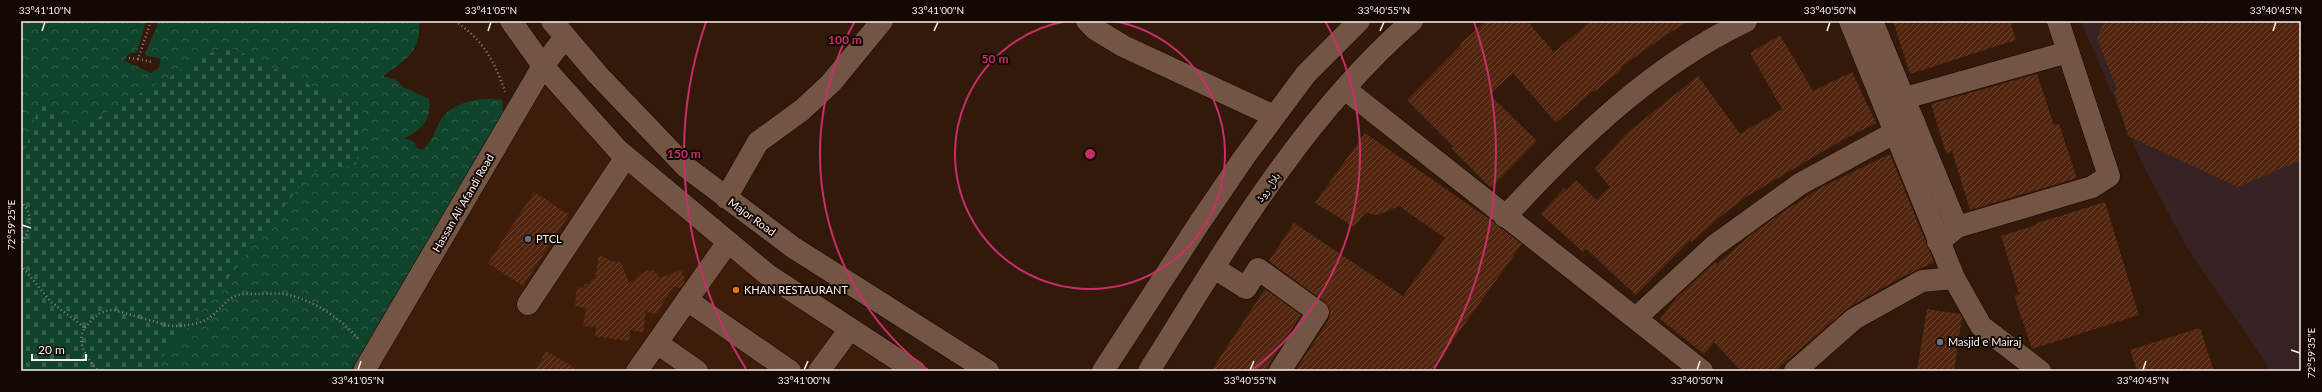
<svg xmlns="http://www.w3.org/2000/svg" width="2322" height="392" viewBox="0 0 2322 392" font-family="Lato,'Noto Naskh Arabic',sans-serif">
<style>
.built{fill:#3d1d0a}
.education{fill:#362223}
.forest{fill:url(#forest-crowns)}
.cemetery{fill:url(#cemetery-stones)}
.building{fill:url(#building-hatch)}
.lines{fill:none;stroke-linecap:round;stroke-linejoin:round}
.minor-casing{stroke:#190400;stroke-width:23}
.path{stroke:#927f74;stroke-width:2.5;stroke-dasharray:1 3;stroke-linecap:butt}
.minor{stroke:#735544;stroke-width:22}
.ticks{fill:none;stroke:#fdf2ec;stroke-width:1.5}
.ring{fill:none;stroke:#c82e6a;stroke-width:2}
.service-dot{fill:#5c6f8a;stroke:#130803;stroke-width:1.5}
.food-dot{fill:#e8710a;stroke:#130803;stroke-width:1.5}
.worship-dot{fill:#6b7280;stroke:#130803;stroke-width:1.5}
.labels{text-anchor:middle;stroke-width:4;stroke-linejoin:round;paint-order:stroke}
.street-label{font-size:11px;fill:#fdf2ec;stroke:#130803}
.poi-label{font-size:11px;fill:#fdf2ec;stroke:#130803;text-anchor:start}
.centre{fill:#c82e6a;stroke:#130803;stroke-width:2}
.ring-label{font-size:12px;text-anchor:middle;font-weight:bold;fill:#c82e6a;stroke:#130803;stroke-width:4;stroke-linejoin:round;paint-order:stroke}
.neatline{fill:none;stroke:#fdf2ec;stroke-width:1.5}
.ticks-label{font-size:10px;text-anchor:middle;fill:#fdf2ec}
</style>
<defs>
<pattern id="forest-crowns" width="20" height="18" patternUnits="userSpaceOnUse"><rect width="20" height="18" fill="#10432b"/><path d="M2 6a3 3 0 1 1 6 0M12 15a3 3 0 1 1 6 0" fill="none" stroke="#345f4a"/></pattern>
<pattern id="cemetery-stones" width="16" height="16" patternUnits="userSpaceOnUse"><rect width="16" height="16" fill="#10432b"/><path d="M2 7V4a2 2 0 0 1 4 0v3zM10 15v-3a2 2 0 0 1 4 0v3z" fill="#345f4a"/></pattern>
<pattern id="building-hatch" width="6" height="6" patternUnits="userSpaceOnUse"><rect width="6" height="6" fill="#52250f"/><path d="M-1 1l2-2M0 6l6-6M5 7l2-2" fill="none" stroke="#6c4532"/></pattern>
</defs>
<rect width="100%" height="100%" fill="#33190a"/>
<polygon class="built" points="541,70 705,223 915,371 361,371"/>
<polygon class="education" points="2081,21 2301,21 2301,371 2269,371 2264,360 2187,248 2142,163"/>
<path class="forest" d="M 21,21 L 146,21 L 137,52 L 128,54 L 125,61 L 151,73 L 159,68 L 161,60 L 159,58 L 147,56 L 145,54 L 159,21 L 419,21 C 421,52 406,60 383,76 L 396,80 L 403,87 L 429,99 C 432,119 422,131 404,138 L 414,142 L 417,148 L 423,150 C 435,138 434,130 442,118 C 453,102 484,96 502,100 C 505,115 501,125 494,138 L 350,371 L 108,371 L 21,250 Z"/>
<polygon class="cemetery" points="225,45 363,110 356,165 311,172 215,295 162,357 157,371 21,371 21,164 41,99 71,133"/>
<g class="building">
<polygon points="1486,21 1527,21 1554,52 1591,21 1689,21 1663,37 1621,67 1622,69 1595,91 1594,90 1556,123 1513,73 1492,92 1493,93 1491,96 1537,141 1491,188 1451,148 1453,146 1407,100 1461,45 1460,44"/>
<polygon points="1893,21 2010,21 2016,40 1910,74"/>
<polygon points="2105,21 2301,21 2301,160 2238,187 2128,136 2114,91 2117,90 2097,38"/>
<polygon points="1780,35 1813,91 1852,72 1876,123 1842,140 1746,197 1715,221 1692,242 1690,240 1636,295 1586,249 1583,252 1541,214 1564,188 1567,190 1576,180 1596,200 1610,187 1595,169 1627,133 1698,76 1740,134 1782,109 1750,53"/>
<polygon points="2037,74 2054,125 2059,124 2077,178 1970,210 1952,151 1946,153 1931,104"/>
<polygon points="1365,133 1495,223 1522,244 1431,371 1295,371 1329,319 1330,312 1325,302 1269,261 1294,223 1403,296 1445,238 1399,206 1378,215 1365,213 1354,227 1315,203"/>
<polygon points="1890,154 1934,262 1900,278 1848,308 1775,371 1741,371 1714,342 1704,354 1660,319 1677,297 1715,262 1717,264 1752,234 1777,216 1822,187"/>
<polygon points="534,192 569,215 523,286 488,263"/>
<polygon points="2105,202 2139,315 2032,349 2014,296 2019,294 2001,236 2037,225 2037,223"/>
<polygon points="599,255 611,261 621,262 629,283 647,270 655,271 659,278 684,269 681,273 684,277 684,283 680,288 673,287 656,314 646,312 643,332 630,330 629,341 595,336 596,327 583,326 586,308 575,306 577,287 584,288 585,284 590,284 591,279 595,279"/>
<polygon points="1265,289 1301,315 1269,364 1268,371 1211,371"/>
<polygon points="1927,309 1960,314 1962,317 1954,371 1917,371"/>
<polygon points="2200,328 2214,371 2137,371 2130,350"/>
<polygon points="546,351 580,371 535,371"/>
</g>
<g class="lines">
<g class="minor-casing">
<g id="minor">
<polyline points="511,21 543,66 618,150 768,275 915,371"/>
<polyline points="552,21 598,75 686,167 794,248 988,371"/>
<polyline points="1087,21 1095,29 1123,46 1274,116"/>
<polyline points="1850,21 1954,278 1981,326 2040,371"/>
<polyline points="1872,21 1957,227"/>
<polyline points="1345,89 1702,371"/>
<polyline points="1905,98 2068,52"/>
<polyline points="726,198 758,142 802,110 831,83 882,21"/>
<path d="M 1505,217 C 1575,141 1652,66 1746,21"/>
<polyline points="1938,242 1957,227 2092,187 2109,176 2058,21"/>
<polyline points="1214,268 1246,288 1258,269 1318,312 1280,371"/>
<polyline points="687,300 790,371"/>
<polyline points="528,304 626,157"/>
<polyline points="1636,318 1714,246 1800,184 1914,122"/>
<polyline points="657,343 697,371"/>
<polyline points="364,371 543,66 565,37"/>
<polyline points="637,371 728,242"/>
<polyline points="819,371 850,329"/>
<polyline points="1103,371 1198,225 1245,156 1306,74 1359,21"/>
<path d="M 1149,371 C 1226,248 1301,118 1412,21"/>
<polyline points="1795,371 1854,319 1922,281 1954,278"/>
</g>
</g>
<g class="path">
<path d="M 455,21 C 483,40 494,60 505,92"/>
<polyline points="129,58 138,59 151,21"/>
<polyline points="138,59 152,62"/>
<path d="M 21,201 C 35,217 30,228 21,245"/>
<path d="M 21,265 L 51,302 L 85,328 C 75,343 88,359 98,371"/>
<path d="M 85,328 C 93,318 100,310 114,310 L 170,326 C 184,326 202,325 213,315 C 221,309 226,299 236,296 C 242,293 251,294 257,294 C 266,294 276,293 285,294 C 311,299 343,319 359,340"/>
</g>
<use href="#minor" class="minor"/>
</g>
<path class="ticks" d="M 42,31 L 45,22M 488,31 L 491,22M 934,31 L 938,22M 1380,31 L 1384,22M 1827,31 L 1830,22M 2273,31 L 2276,22M 22,225 L 31,228M 2291,350 L 2300,353M 358,370 L 361,361M 804,370 L 808,361M 1250,370 L 1254,361M 1697,370 L 1700,361M 2143,370 L 2146,361"/>
<g class="ring">
<path d="M1113 21A135 135 0 1 1 1067 21"/>
<path d="M928 370A270 270 0 0 1 855 21M1325 21A270 270 0 0 1 1252 370"/>
<path d="M746 369A406 406 0 0 1 706 22M1474 22A406 406 0 0 1 1434 369"/>
</g>
<circle class="service-dot" cx="528" cy="239" r="4"/>
<circle class="food-dot" cx="736" cy="290" r="4"/>
<circle class="worship-dot" cx="1940" cy="342" r="4"/>
<g class="labels">
<g class="street-label">
<text transform="translate(1268 187) rotate(-55)" y="4">ہلال روڈ</text>
<text transform="translate(463 203) rotate(-60)" y="4">Hassan Ali Afandi Road</text>
<text transform="translate(752 217) rotate(36)" y="4">Major Road</text>
</g>
<g class="poi-label">
<text x="536" y="243">PTCL</text>
<text x="744" y="294">KHAN RESTAURANT</text>
<text x="1948" y="346">Masjid e Mairaj</text>
</g>
</g>
<circle cx="1090" cy="154" r="6" class="centre"/>
<g class="ring-label">
<text x="845" y="44">100 m</text>
<text x="995" y="63">50 m</text>
<text x="684" y="158">150 m</text>
</g>
<rect width="2322" height="392" fill="none" stroke="#130803" stroke-width="44"/>
<path d="M32 354v6h54v-6" fill="none" stroke="#fdf2ec" stroke-width="2"/>
<text x="38" y="354" font-size="12" fill="#fdf2ec" stroke="#130803" stroke-width="3" paint-order="stroke">20 m</text>
<rect x="22" y="22" width="2278" height="348" class="neatline"/>
<g class="ticks-label">
<text x="45" y="14">33°41'10"N</text>
<text x="491" y="14">33°41'05"N</text>
<text x="938" y="14">33°41'00"N</text>
<text x="1384" y="14">33°40'55"N</text>
<text x="1830" y="14">33°40'50"N</text>
<text x="2276" y="14">33°40'45"N</text>
<text transform="translate(11 225) rotate(-90)" y="4">72°59'25"E</text>
<text transform="translate(2311 353) rotate(-90)" y="4">72°59'35"E</text>
<text x="358" y="384">33°41'05"N</text>
<text x="804" y="384">33°41'00"N</text>
<text x="1250" y="384">33°40'55"N</text>
<text x="1697" y="384">33°40'50"N</text>
<text x="2143" y="384">33°40'45"N</text>
</g>
</svg>
